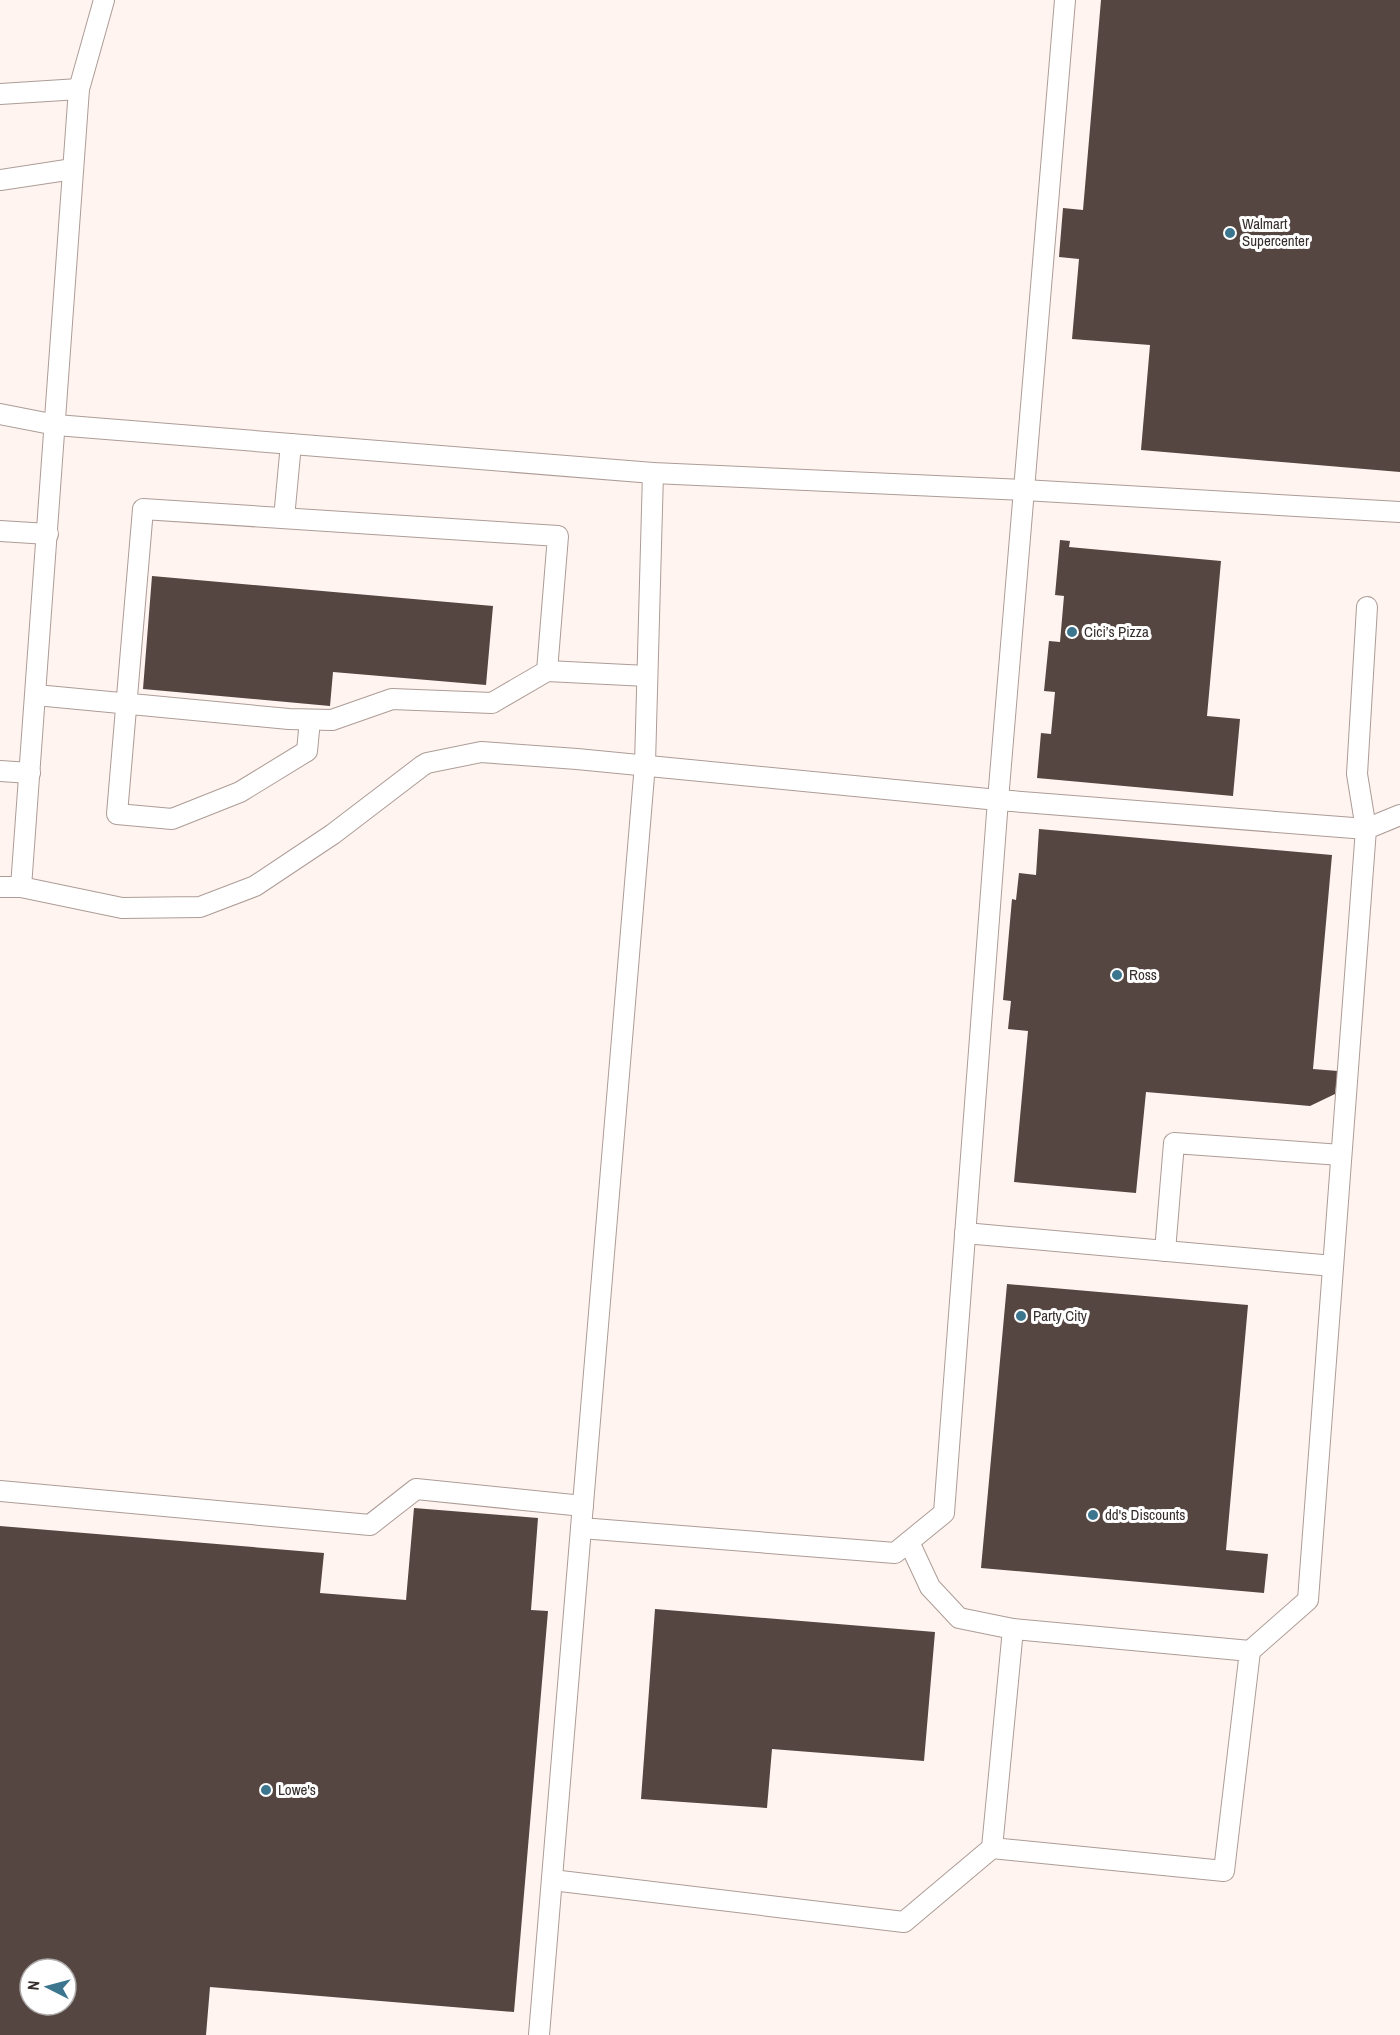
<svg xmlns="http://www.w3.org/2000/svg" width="1400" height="2035" viewBox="0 0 1400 2035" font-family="'Archivo Narrow',sans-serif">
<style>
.building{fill:#554641;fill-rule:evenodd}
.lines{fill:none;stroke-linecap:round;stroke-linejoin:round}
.service-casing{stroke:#ad9c96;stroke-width:22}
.service{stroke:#fff;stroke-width:20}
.poi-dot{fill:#3b758e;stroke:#fff;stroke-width:2}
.labels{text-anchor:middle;stroke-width:6;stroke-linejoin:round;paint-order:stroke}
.poi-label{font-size:15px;fill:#352e2c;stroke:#fff;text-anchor:start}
</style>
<rect width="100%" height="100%" fill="#fff4f0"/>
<g class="building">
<polygon points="1101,0 1400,0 1400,472 1141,450 1150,345 1072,339 1079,259 1059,257 1063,208 1083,210"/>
<polygon points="1060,540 1070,541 1069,547 1221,561 1207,716 1240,719 1233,796 1037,778 1041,733 1051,734 1055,692 1044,691 1049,641 1060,642 1064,596 1055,595"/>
<polygon points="152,576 493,606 486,685 333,672 330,706 143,689"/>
<polygon points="1039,829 1332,855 1313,1069 1338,1071 1335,1094 1310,1106 1146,1092 1136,1193 1014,1182 1028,1031 1008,1029 1011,1001 1003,1000 1012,899 1016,900 1019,873 1036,875"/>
<polygon points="1007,1284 1248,1305 1226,1550 1268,1554 1264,1593 981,1568"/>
<path d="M 414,1508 L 538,1518 L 531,1610 L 548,1611 L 514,2012 L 210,1987 L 206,2035 L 0,2035 L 0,1526 L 324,1553 L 320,1593 L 406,1600 ZM 30,1969 L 66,1969 L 66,2005 L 30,2005 Z"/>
<polygon points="655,1609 935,1632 924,1761 772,1749 767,1808 641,1799"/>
</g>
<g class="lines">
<g class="service-casing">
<g id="service">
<polyline points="0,94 79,89"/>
<polyline points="0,180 73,169"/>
<polyline points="0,414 56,425 653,473 1024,490 1400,512"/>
<polyline points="653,473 645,764 581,1528 895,1553 944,1513 998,800 1065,0"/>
<polyline points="284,518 291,444"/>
<polyline points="0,531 48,534"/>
<polyline points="547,671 647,676"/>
<polyline points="36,695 289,719 332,720 392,699 492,703 547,671 558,536 143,509 117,814 172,819 240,792 307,751 310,720"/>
<polyline points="0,771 30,773"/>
<polyline points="0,887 21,887 122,908 200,907 255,886 333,834 422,766 427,763 481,752 577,759 998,800 1366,829 1357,774 1367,607"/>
<polyline points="21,887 79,89 104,0"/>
<polyline points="965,1233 1333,1266"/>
<polyline points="1165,1251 1174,1143 1341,1155"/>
<polyline points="0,1491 370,1525 416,1489 583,1506"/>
<polyline points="1250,1651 1308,1600 1366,829 1400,815"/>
<polyline points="992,1848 1013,1629"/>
<polyline points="552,1880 904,1922 992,1848 1224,1871 1250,1651 1013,1629 959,1618 930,1587 909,1542"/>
<polyline points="539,2035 581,1528"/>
</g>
</g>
<use href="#service" class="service"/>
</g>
<g class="poi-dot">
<circle cx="1230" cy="233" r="6"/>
<circle cx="1072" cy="632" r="6"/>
<circle cx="1117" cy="975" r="6"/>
<circle cx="1021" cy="1316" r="6"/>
<circle cx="1093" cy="1515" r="6"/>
<circle cx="266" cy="1790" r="6"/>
</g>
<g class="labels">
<g class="poi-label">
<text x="1242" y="229">Walmart<tspan x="1242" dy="17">Supercenter</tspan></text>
<text x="1084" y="637">Cici’s Pizza</text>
<text x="1129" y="980">Ross</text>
<text x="1033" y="1321">Party City</text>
<text x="1105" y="1520">dd's Discounts</text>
<text x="278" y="1795">Lowe's</text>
</g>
</g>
<g transform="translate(48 1987) rotate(276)"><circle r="28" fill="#ffffff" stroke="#aeabab" stroke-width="1.5"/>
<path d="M0-4.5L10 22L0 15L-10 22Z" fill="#3b758e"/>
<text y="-9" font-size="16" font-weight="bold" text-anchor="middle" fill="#352e2c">N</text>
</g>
</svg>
